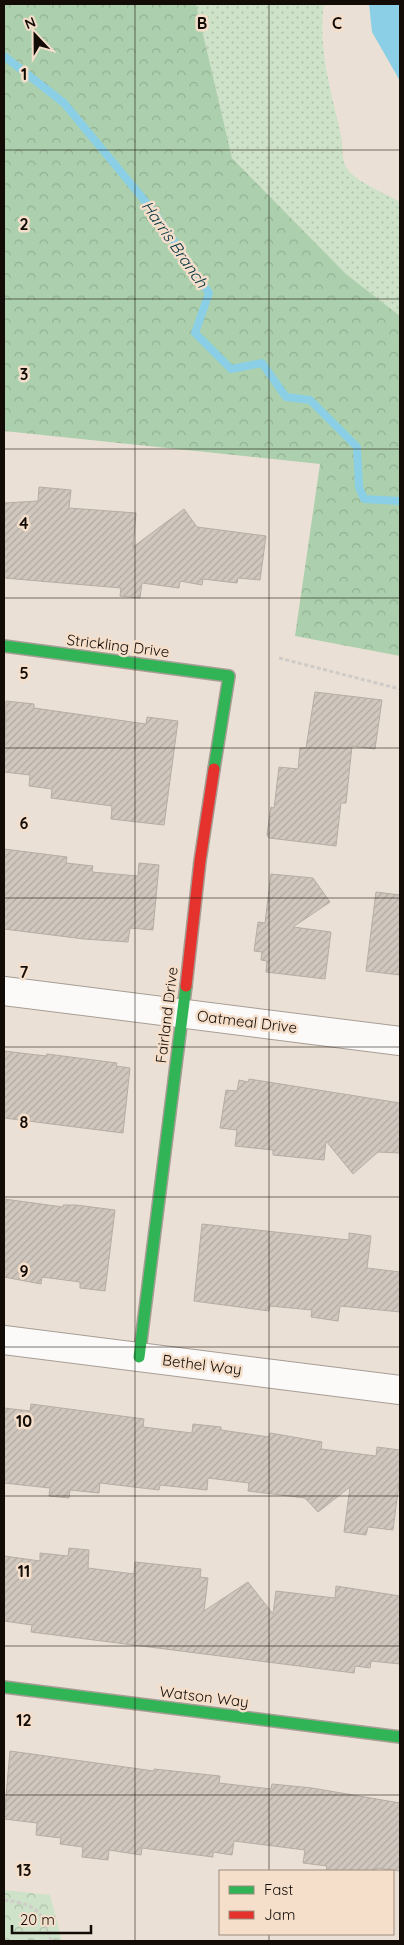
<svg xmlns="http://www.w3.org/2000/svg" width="404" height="1945" viewBox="0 0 404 1945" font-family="Quicksand,sans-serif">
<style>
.grass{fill:url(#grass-dots)}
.forest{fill:url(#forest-crowns)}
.park{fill:url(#park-crowns)}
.water{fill:#8acfe5}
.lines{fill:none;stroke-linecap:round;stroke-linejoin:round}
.stream{stroke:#8acfe5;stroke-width:8}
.building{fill:url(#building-hatch);stroke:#b6ada4}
.street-casing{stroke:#a69d95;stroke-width:30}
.fast-casing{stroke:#a69d95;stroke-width:14}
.jam-casing{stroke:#a69d95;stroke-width:14}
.path{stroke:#cecbc8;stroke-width:3;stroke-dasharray:4 2.5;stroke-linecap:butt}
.street{stroke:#fcfaf9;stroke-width:28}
.fast{stroke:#30b455;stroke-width:11}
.jam{stroke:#e5322d;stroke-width:11}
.grid{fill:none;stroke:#130c06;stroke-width:1;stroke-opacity:0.55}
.labels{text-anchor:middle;stroke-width:5;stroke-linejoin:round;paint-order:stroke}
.street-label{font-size:15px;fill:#130c06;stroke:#f5dfcb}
.water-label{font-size:16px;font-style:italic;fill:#003241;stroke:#f5dfcb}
.grid-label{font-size:16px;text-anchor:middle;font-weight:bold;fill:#130c06;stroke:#f5dfcb;stroke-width:5;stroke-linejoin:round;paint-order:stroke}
</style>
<defs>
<pattern id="grass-dots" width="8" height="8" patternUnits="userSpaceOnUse" patternTransform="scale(1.25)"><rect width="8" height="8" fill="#cde2c8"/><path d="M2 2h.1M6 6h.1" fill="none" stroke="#afc1aa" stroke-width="1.8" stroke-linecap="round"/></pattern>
<pattern id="forest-crowns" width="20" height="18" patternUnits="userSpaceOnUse" patternTransform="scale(1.25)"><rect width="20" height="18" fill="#acd0ad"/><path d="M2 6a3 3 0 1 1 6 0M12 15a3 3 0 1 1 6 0" fill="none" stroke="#93b193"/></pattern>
<pattern id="park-crowns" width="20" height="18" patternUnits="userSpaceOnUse" patternTransform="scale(1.25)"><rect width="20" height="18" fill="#cde2c8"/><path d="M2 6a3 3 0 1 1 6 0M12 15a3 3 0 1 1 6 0" fill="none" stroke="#afc1aa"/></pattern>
<pattern id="building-hatch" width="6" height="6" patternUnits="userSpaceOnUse" patternTransform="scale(1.25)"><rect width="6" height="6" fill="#d0c7be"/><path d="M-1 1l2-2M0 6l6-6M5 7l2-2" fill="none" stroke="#b2aaa2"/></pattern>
</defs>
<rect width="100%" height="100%" fill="#ebe0d5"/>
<path class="grass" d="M 196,4 L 324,4 C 317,48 332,94 341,136 C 343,147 341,161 348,170 C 357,182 386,194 400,202 L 400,316 L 346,274 L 232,158 Z"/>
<polygon class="forest" points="4,4 196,4 232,158 346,274 400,316 400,656 295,636 320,464 4,431"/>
<polygon class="park" points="4,1890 50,1895 62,1941 4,1941"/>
<polygon class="water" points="369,4 400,4 400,81 372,32"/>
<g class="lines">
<polyline class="stream" points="4,56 64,103 154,212 209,293 195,333 231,369 262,363 286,397 310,400 357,447 359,487 364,499 400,501"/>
</g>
<g class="building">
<polygon points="39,487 71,490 69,508 136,513 133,547 184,509 197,527 266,536 260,580 238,578 237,583 203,579 202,585 180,581 179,588 142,583 140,598 120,596 121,588 4,578 4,503 38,501"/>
<polygon points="315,692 382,700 375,749 352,746 346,803 341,803 336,846 269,838 267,835 271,807 274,808 279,767 298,769 300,748 306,748"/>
<polygon points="6,701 34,704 34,708 146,724 147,717 178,721 164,825 111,819 112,806 51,798 52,789 29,786 30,775 4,772"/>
<polygon points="4,849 67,857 66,863 93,866 92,872 138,876 139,863 159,865 153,930 130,928 128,942 84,939 4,929"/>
<polygon points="271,874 313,878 330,902 293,927 331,932 325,979 266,972 267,961 261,960 262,952 254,951 258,922 265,923"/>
<polygon points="376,892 400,895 400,975 366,971"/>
<polygon points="4,1051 46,1056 47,1054 117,1063 116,1066 130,1068 123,1133 4,1118"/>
<polygon points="249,1079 400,1103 400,1153 378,1152 353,1174 326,1141 324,1160 273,1155 273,1150 235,1146 237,1130 220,1128 226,1090 237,1091 239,1080 248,1082"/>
<polygon points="4,1199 63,1207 63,1205 76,1205 115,1210 105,1291 80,1288 80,1282 42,1277 41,1284 4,1277"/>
<polygon points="202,1224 349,1240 349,1233 371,1236 367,1268 400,1272 400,1312 340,1306 338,1321 311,1317 312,1310 270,1306 269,1311 194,1301"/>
<polygon points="31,1404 144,1419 143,1427 192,1433 193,1424 221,1427 221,1430 269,1437 270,1433 322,1442 321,1449 376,1456 377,1447 400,1450 400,1476 393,1530 368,1527 366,1535 344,1532 350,1487 318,1512 305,1498 248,1491 249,1483 208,1478 207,1490 160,1485 159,1490 100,1483 99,1493 70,1490 69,1498 49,1496 50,1488 4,1483 4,1408 30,1411"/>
<polygon points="69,1548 89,1550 88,1568 134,1574 135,1562 201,1569 200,1577 208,1578 204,1611 248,1582 273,1614 276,1591 335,1598 336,1586 400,1596 400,1664 371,1661 370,1668 355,1666 354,1673 31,1632 32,1625 4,1621 4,1556 40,1561 40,1553 68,1556"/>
<polygon points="10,1751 154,1771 154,1769 220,1776 219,1783 271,1789 272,1784 312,1788 400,1803 400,1871 376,1868 376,1871 326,1871 327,1866 303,1863 305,1850 234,1841 232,1855 213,1852 213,1857 142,1848 141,1855 109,1850 108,1860 82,1857 83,1847 60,1844 61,1838 36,1835 37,1823 4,1819"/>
</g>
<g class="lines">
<g class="street-casing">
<g id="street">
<polyline points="4,991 400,1041"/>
<polyline points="4,1340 400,1390"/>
</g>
</g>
<g class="fast-casing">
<g id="fast">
<polyline points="4,646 229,676 214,769"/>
<polyline points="139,1357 186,986"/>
<polyline points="4,1687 400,1737"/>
</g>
</g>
<g class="jam-casing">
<polyline id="jam" points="186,986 200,861 214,769"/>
</g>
<g class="path">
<polyline points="279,658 400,689"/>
<path d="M 4,1900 C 36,1904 42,1910 51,1941"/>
</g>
<use href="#street" class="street"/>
<use href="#fast" class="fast"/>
<use href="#jam" class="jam"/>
</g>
<path class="grid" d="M 135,4 L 135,1941M 269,4 L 269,1871M 4,150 L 400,150M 4,299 L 400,299M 4,449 L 400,449M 4,598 L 400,598M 4,748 L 400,748M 4,898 L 400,898M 4,1047 L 400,1047M 4,1197 L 400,1197M 4,1347 L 400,1347M 4,1496 L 400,1496M 4,1646 L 400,1646M 4,1795 L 400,1795M 269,1934 L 269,1941"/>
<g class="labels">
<g class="street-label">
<text transform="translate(118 646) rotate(7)" y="5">Strickling Drive</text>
<text transform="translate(167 1015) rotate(-83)" y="5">Fairland Drive</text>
<text transform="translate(247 1022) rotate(7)" y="5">Oatmeal Drive</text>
<text transform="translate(202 1365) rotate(7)" y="5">Bethel Way</text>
<text transform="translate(204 1697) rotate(7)" y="5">Watson Way</text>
</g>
<g class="water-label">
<text transform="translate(175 244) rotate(55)" y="6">Harris Branch</text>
</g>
</g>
<g class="grid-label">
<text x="202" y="29">B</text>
<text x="337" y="29">C</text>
<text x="24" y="80">1</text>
<text x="24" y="230">2</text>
<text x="24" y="380">3</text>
<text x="24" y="529">4</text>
<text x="24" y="679">5</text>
<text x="24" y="829">6</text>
<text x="24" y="978">7</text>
<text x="24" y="1128">8</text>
<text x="24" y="1277">9</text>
<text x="24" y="1427">10</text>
<text x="24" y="1577">11</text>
<text x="24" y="1726">12</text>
<text x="24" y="1876">13</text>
</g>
<rect width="404" height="1945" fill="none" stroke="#130c06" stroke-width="10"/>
<rect x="219" y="1870" width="175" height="65" fill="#f5dfcb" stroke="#9b8b7c"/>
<rect x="229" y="1886" width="25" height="8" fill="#30b455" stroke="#9b8b7c"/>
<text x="264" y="1895" font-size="15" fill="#130c06">Fast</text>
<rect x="229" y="1911" width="25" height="8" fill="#e5322d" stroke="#9b8b7c"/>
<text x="264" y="1920" font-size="15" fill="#130c06">Jam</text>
<g transform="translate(35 35) rotate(338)" stroke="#f5dfcb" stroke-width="4" paint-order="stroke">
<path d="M0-4L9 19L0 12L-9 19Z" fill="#130c06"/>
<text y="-8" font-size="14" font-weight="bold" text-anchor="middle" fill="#130c06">N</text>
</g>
<path d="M12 1925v8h79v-8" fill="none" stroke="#130c06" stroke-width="2.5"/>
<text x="20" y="1925" font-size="15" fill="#130c06" stroke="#f5dfcb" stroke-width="4" paint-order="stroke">20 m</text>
</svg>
